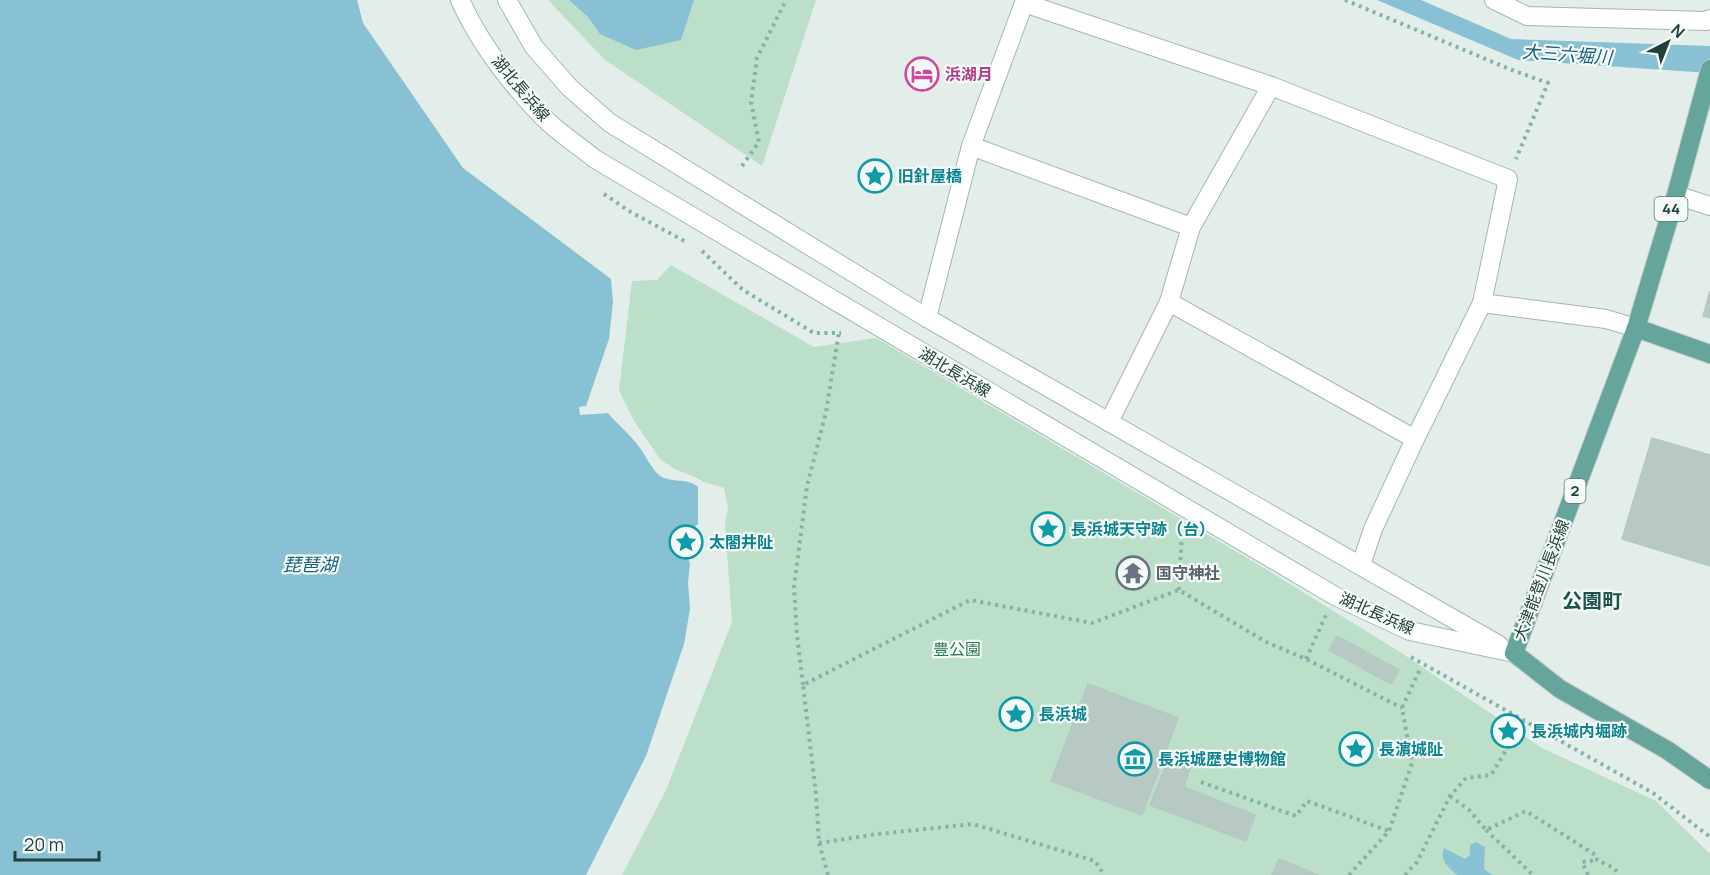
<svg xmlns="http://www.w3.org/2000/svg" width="1710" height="875" viewBox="0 0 1710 875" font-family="Manrope,'Noto Sans JP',sans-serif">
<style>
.green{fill:#bbdfc9}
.water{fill:#89c1d4}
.building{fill:#b8c9c3;stroke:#b5c8c2;stroke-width:1.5}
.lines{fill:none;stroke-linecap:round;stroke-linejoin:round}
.street-casing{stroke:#a5b6b2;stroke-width:20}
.secondary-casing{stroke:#a1bab4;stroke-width:20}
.primary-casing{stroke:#c1cac8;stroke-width:20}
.path{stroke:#82b2a9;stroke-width:4;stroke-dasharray:3 4.5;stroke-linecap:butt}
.street{stroke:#fff;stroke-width:18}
.secondary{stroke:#fff;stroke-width:18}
.primary{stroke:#66a59c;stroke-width:18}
.labels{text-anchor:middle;stroke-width:4.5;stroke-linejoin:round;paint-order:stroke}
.shield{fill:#f4faf7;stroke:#617873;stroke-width:1.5}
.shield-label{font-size:15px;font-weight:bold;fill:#22403b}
.hotel-label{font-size:16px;font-weight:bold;fill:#b23c85;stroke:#f4faf7;text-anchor:start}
.street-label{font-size:16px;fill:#22403b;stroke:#f4faf7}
.culture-label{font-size:16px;font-weight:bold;fill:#0d838f;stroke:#f4faf7;text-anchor:start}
.worship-label{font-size:16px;font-weight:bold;fill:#5b616d;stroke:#f4faf7;text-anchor:start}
.park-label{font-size:16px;fill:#2a7951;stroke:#f4faf7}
.water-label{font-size:18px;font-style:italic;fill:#19627f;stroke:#f4faf7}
.quarter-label{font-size:20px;font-weight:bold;fill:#1d534c;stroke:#f4faf7}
</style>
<rect width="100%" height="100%" fill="#e3eeea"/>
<g class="green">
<polygon points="548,0 816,0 762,166 605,60"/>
<polygon points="671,265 814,347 876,338 1264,568 1400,652 1542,748 1656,801 1710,854 1710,875 622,875 666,790 732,622 725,524 728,507 724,488 704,482 693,476 676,470 660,459 634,421 619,390 632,281 657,280"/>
</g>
<g class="water">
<path d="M 0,0 L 357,0 L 363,23 L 463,168 L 611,279 L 613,302 L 609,339 L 586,406 L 579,407 L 580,415 L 608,413 C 618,425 631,435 640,448 C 646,456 651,468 659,475 C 671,484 687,477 698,487 L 698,524 L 680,540 L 681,547 L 688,556 L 690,565 L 688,582 L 690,609 L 684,644 L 646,756 L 586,875 L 0,875 Z"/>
<polygon points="569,0 694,0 681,40 636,50 600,34 588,17"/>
<polygon points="1377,0 1421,0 1511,39 1710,46 1710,73 1518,60"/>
<path d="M 1476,842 L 1485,847 L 1484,869 L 1492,875 L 1457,875 C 1449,867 1439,861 1444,848 L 1465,859 L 1470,855 L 1470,845 Z"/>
</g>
<g class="building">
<polygon points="1710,291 1710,318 1703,316"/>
<polygon points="1652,438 1710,455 1710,566 1622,539"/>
<polygon points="1337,636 1399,670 1391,684 1329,650"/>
<polygon points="1088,684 1178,718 1142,815 1051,781"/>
<polygon points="1171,753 1192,761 1184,787 1255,815 1246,841 1150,805"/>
<polygon points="1279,859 1318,875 1272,875"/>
</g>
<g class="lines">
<g class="street-casing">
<g id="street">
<polyline points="1494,0 1527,16 1706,21 1710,19"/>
<polyline points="971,146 1191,227"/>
<polyline points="1676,195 1710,206"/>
<polyline points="1169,302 1415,439"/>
<polyline points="927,318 971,146 1024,3 1271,86 1508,179 1482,303 1606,319 1636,328"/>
<polyline points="1109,422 1169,302 1191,227 1271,86"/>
<polyline points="1361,565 1373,529 1415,439 1482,303"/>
</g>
</g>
<g class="secondary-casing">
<g id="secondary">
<path d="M 460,0 C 480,44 510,83 544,118 C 559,133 578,145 595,159 L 1335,596 L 1410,631 L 1514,653"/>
<polyline points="507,0 534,47 570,88 610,123 927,318 1499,645"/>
</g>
</g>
<g class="primary-casing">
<g id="primary">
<polyline points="1710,69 1676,195 1636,328 1514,653 1560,689 1667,750 1710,780"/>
<polyline points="1636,328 1710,354"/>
</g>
</g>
<g class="path">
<polyline points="1345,0 1512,70 1548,83 1516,159"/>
<polyline points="742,166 759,142 751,102 757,58 786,0"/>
<polyline points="604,194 629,211 688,243"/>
<polyline points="702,251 743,290 814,333 841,333"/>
<polyline points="1179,590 1182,532"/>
<polyline points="1411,657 1653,793 1710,837"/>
<polyline points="1306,659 1326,615"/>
<polyline points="803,685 797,635 794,587 807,486 826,412 839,332"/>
<polyline points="1201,782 1296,816 1307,801 1389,831"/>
<polyline points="1450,796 1469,810 1486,830 1526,811 1597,856 1597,860 1614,868 1619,875"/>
<polyline points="1486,830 1533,875"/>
<polyline points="819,843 878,834 973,824 1095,861 1104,875"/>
<polyline points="828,875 819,843 816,794 803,685 970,600 1092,623 1179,590 1266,642 1306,659 1402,708"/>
<polyline points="1349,875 1389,831 1412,763 1402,708 1421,667"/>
<polyline points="1405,875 1417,862 1450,796 1466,778 1491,775 1524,721"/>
<polyline points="1588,875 1582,862 1597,860"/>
</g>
<use href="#street" class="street"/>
<use href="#secondary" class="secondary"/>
<use href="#primary" class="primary"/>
</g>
<defs>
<g id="hotel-ring" transform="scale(1.725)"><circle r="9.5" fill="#f4faf7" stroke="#d1479c" stroke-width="1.5"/><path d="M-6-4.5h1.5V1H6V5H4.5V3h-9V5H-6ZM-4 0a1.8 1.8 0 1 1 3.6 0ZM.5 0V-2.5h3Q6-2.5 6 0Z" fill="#d1479c"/></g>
<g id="sight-ring" transform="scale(1.725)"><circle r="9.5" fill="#f4faf7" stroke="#0f9aa8" stroke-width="1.5"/><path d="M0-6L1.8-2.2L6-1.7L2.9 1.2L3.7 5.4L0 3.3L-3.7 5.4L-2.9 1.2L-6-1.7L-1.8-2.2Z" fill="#0f9aa8"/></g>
<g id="temple-ring" transform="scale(1.725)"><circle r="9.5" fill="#f4faf7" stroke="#6b7280" stroke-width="1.5"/><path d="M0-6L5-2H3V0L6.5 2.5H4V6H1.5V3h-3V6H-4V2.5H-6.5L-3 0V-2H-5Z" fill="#6b7280"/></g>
<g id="museum-ring" transform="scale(1.725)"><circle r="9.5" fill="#f4faf7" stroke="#0f9aa8" stroke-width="1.5"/><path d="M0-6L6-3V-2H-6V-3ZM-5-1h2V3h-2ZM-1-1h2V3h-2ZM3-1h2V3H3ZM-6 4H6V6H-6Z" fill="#0f9aa8"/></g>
</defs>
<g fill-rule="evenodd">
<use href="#hotel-ring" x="922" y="74"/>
<use href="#sight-ring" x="875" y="176"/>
<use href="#sight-ring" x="1048" y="529"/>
<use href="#sight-ring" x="686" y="542"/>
<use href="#temple-ring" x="1133" y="573"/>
<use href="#sight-ring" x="1016" y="714"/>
<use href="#sight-ring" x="1508" y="731"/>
<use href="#sight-ring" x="1356" y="749"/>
<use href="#museum-ring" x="1135" y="759"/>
</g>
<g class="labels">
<g class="shield">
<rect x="1654.5" y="197" width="33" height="24" rx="4.5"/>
<rect x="1564.5" y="479" width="21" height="24" rx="4.5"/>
</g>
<g class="shield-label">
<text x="1671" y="214">44</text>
<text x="1575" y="496">2</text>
</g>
<g class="hotel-label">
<text x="945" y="80">浜湖月</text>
</g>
<g class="street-label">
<text transform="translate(521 88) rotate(50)" y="6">湖北長浜線</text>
<text transform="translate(955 372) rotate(31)" y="6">湖北長浜線</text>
<text transform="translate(1541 580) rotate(-69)" y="6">大津能登川長浜線</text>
<text transform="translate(1377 613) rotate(24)" y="6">湖北長浜線</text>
</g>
<g class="culture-label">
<text x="898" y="182">旧針屋橋</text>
<text x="1071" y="535">長浜城天守跡（台）</text>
<text x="709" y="548">太閤井阯</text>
<text x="1039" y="720">長浜城</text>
<text x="1531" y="737">長浜城内堀跡</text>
<text x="1379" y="755">長濵城阯</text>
<text x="1158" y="765">長浜城歴史博物館</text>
</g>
<g class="worship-label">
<text x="1156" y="579">国守神社</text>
</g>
<g class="park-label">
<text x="957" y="655">豊公園</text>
</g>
<g class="water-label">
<text transform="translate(1567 55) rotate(4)" y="6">大三六堀川</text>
<text x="310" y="571">琵琶湖</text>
</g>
<g class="quarter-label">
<text x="1592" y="608">公園町</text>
</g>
</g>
<g transform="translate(1668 42) rotate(42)" stroke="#f4faf7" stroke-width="4.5" paint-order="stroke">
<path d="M0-4.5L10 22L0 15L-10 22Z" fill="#22403b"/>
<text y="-9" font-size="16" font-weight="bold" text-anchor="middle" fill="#22403b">N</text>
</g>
<path d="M15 851v9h84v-9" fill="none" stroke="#22403b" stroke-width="3"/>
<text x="24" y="851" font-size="18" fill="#22403b" stroke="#f4faf7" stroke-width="4.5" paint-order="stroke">20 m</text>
</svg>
